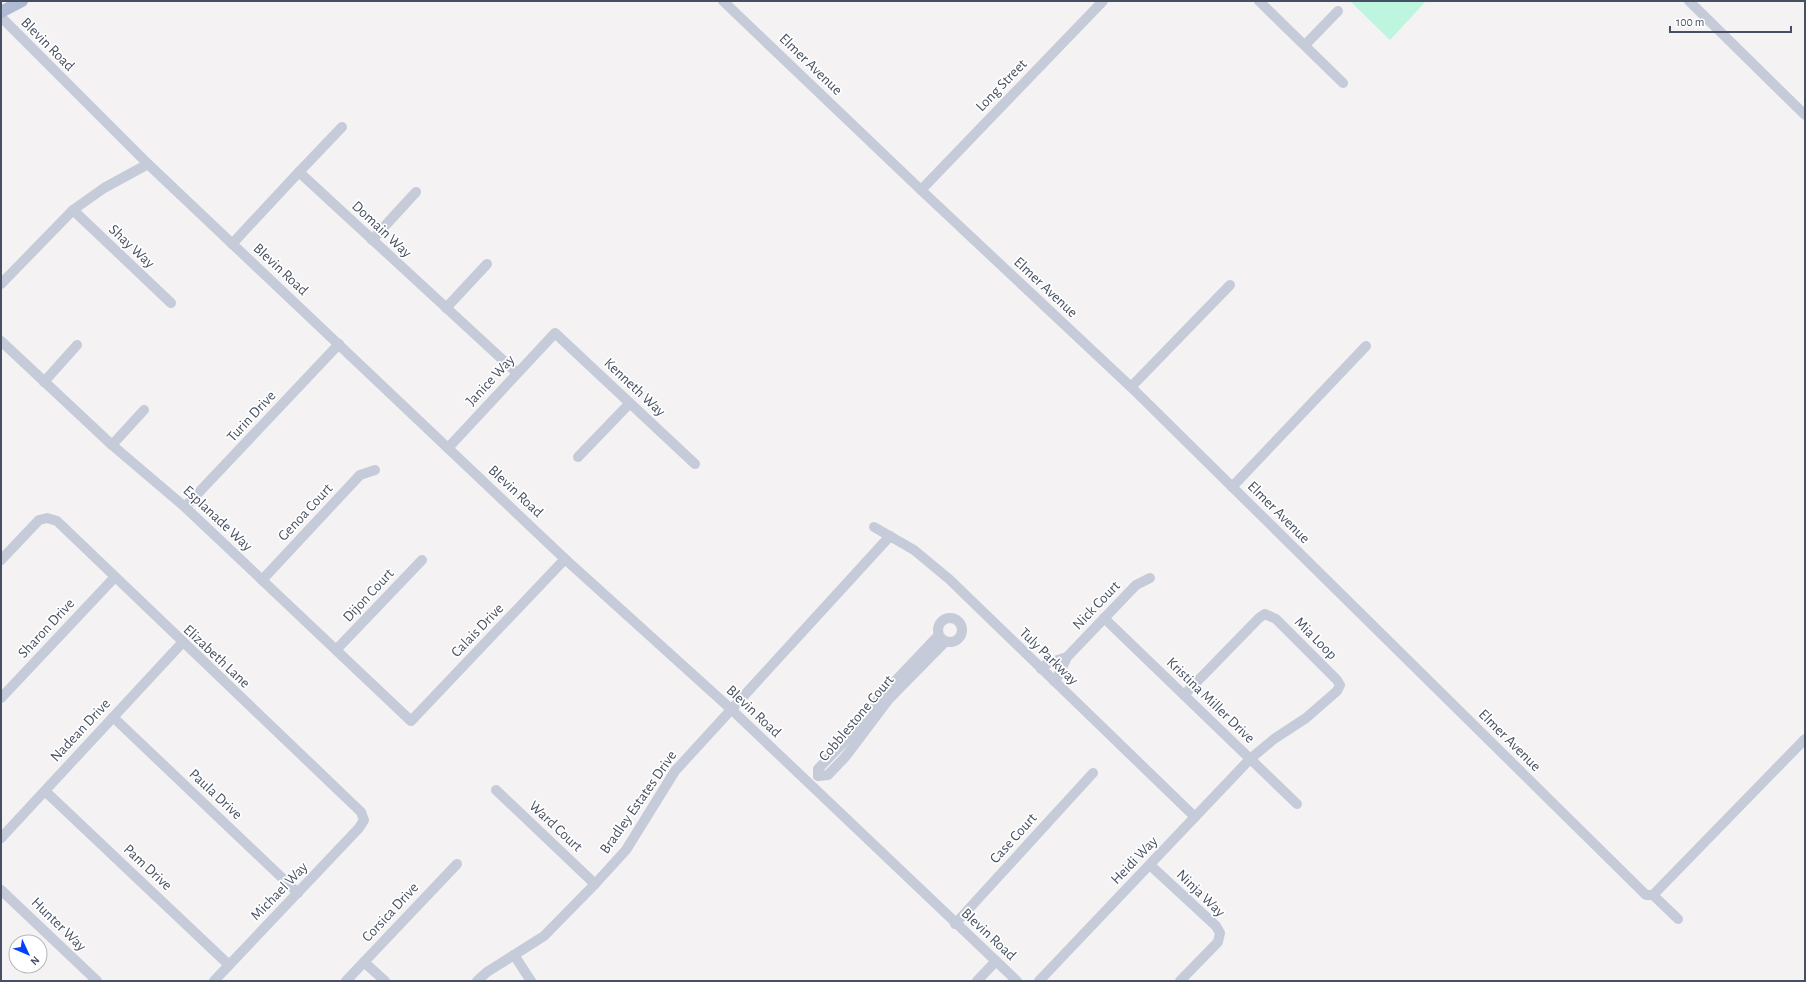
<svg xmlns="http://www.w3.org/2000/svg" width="1806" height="982" viewBox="0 0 1806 982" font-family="'Alegreya Sans',sans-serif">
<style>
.green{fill:#bef5de}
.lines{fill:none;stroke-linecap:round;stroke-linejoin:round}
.minor{stroke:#c5cbd8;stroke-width:10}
.major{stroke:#afbad3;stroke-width:12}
.labels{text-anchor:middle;stroke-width:3.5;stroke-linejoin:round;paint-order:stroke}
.street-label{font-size:15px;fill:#475062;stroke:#fff}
</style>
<rect width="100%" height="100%" fill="#f4f2f2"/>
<polygon class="green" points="1350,1 1426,1 1390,40"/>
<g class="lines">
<g class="minor">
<polyline points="723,1 921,190 1131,387 1646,895 1653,895 1805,739"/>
<polyline points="1259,1 1343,83"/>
<polyline points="1689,1 1805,115"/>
<polyline points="1,17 148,164 565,559 732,710 1017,981"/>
<polyline points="1305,45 1338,11"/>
<polyline points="299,172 342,127"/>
<polyline points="921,190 1103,1"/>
<polyline points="73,210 171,303"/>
<polyline points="372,240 416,192"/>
<polyline points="232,244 299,172 517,373"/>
<polyline points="1,284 73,210 104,188 148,164"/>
<polyline points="446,308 487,264"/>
<polyline points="1,341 112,445 185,507 411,721 565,559"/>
<polyline points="44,382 77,345"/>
<polyline points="1131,387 1230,285"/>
<polyline points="112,445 144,410"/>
<polyline points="448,448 555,333 695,464"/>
<polyline points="578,457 630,403"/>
<polyline points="1232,487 1366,346"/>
<polyline points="185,507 339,344"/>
<polyline points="874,527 914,550 949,579 1195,817"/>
<polyline points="1,560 39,520 47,518 57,521 361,812 364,820 359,828 214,981"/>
<polyline points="262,580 360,475 375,470"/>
<circle cx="950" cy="630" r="12"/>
<polyline points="1104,618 1297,804"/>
<polyline points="336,650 422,560"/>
<polyline points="1041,669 1046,664 1067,657"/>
<polyline points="1054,681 1058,676 1067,657 1136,585 1150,578"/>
<polyline points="1,698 114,578"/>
<polyline points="113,717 298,893"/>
<polyline points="818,776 818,769 846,740 881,696 938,636"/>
<polyline points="818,776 828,775 846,756 889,699 945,642"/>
<polyline points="496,790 595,884"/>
<polyline points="45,791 229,965"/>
<polyline points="1,838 182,643"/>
<polyline points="1150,865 1216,926 1220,933 1218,942 1180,981"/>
<polyline points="1,890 97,981"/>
<polyline points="1653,895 1678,919"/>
<polyline points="955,924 1093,773"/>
<polyline points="514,955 531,981"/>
<polyline points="364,962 385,981"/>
<polyline points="346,981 457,864"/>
<polyline points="477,981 487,972 544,936 595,884 626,850 675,771 890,536"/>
<polyline points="977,981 996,961"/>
<polyline points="1039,981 1250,759 1274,739 1306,718 1337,691 1340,685 1337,680 1276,619 1265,614 1259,618 1184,695"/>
</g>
<polyline class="major" points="1,12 22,1"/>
</g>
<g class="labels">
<g class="street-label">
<text transform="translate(48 44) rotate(45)" y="5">Blevin Road</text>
<text transform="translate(811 64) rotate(44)" y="5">Elmer Avenue</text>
<text transform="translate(1001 85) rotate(-46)" y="5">Long Street</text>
<text transform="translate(382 229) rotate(43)" y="5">Domain Way</text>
<text transform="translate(132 246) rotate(43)" y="5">Shay Way</text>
<text transform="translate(281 269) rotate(43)" y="5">Blevin Road</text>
<text transform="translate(1046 287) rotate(43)" y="5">Elmer Avenue</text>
<text transform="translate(490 380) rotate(-47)" y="5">Janice Way</text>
<text transform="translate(635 387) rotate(43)" y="5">Kenneth Way</text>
<text transform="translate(251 416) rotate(-47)" y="5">Turin Drive</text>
<text transform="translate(516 491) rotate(43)" y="5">Blevin Road</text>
<text transform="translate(305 512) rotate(-47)" y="5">Genoa Court</text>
<text transform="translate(1279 512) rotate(45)" y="5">Elmer Avenue</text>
<text transform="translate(218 518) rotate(43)" y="5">Esplanade Way</text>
<text transform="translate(368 595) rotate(-47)" y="5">Dijon Court</text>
<text transform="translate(1096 605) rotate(-46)" y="5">Nick Court</text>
<text transform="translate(46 628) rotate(-47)" y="5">Sharon Drive</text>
<text transform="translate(477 630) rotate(-46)" y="5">Calais Drive</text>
<text transform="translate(1316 638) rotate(45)" y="5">Mia Loop</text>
<text transform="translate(217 656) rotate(43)" y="5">Elizabeth Lane</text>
<text transform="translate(1049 656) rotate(44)" y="5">Tuly Parkway</text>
<text transform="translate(1211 700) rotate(44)" y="5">Kristina Miller Drive</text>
<text transform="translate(754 711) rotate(43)" y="5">Blevin Road</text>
<text transform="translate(856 718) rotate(-50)" y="5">Cobblestone Court</text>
<text transform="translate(80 730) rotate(-47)" y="5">Nadean Drive</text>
<text transform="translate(1510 740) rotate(45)" y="5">Elmer Avenue</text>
<text transform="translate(216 794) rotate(43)" y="5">Paula Drive</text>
<text transform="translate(638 802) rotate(-55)" y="5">Bradley Estates Drive</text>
<text transform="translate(556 826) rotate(43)" y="5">Ward Court</text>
<text transform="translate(1013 838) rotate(-48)" y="5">Case Court</text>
<text transform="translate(1134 860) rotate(-46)" y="5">Heidi Way</text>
<text transform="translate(148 867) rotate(43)" y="5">Pam Drive</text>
<text transform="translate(279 891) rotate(-46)" y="5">Michael Way</text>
<text transform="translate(1201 893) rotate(44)" y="5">Ninja Way</text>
<text transform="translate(390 912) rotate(-47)" y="5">Corsica Drive</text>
<text transform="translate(59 924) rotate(44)" y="5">Hunter Way</text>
<text transform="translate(989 934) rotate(43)" y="5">Blevin Road</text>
</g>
</g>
<rect width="1806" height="982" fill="none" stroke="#475062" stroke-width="4"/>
<g transform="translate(28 954) rotate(134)"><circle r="19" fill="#ffffff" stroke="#b5b9c0"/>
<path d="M0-3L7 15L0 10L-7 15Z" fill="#0740fa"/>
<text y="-6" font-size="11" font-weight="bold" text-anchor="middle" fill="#475062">N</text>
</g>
<path d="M1670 26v6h121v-6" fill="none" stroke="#475062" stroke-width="2"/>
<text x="1676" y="26" font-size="12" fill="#475062" stroke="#ffffff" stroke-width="3" paint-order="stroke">100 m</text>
</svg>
